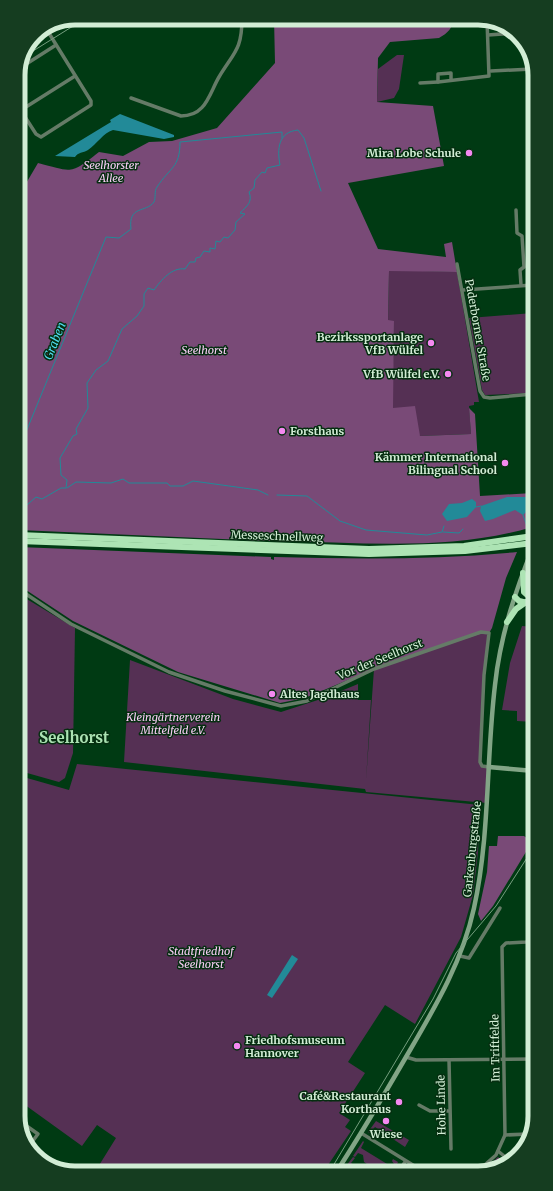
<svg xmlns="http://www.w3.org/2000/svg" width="553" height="1191" viewBox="0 0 553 1191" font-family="Merriweather,serif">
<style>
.green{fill:#553054}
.forest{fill:#794a77}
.water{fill:#228a98}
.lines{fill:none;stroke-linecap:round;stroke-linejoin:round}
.stream{stroke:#228a98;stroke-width:1}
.street{stroke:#657b67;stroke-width:3.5}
.secondary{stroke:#82a586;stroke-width:4.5}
.highway{stroke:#ade4b4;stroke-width:6}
.tram{stroke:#759e7f;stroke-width:1}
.poi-dot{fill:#f489f0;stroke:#052e10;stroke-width:1.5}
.labels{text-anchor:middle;stroke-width:3;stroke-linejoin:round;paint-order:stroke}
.poi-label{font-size:11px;font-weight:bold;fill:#d2edd5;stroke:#052e10;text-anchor:end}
.park-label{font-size:11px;font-style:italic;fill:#f9cdf6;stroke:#052e10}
.street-label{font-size:11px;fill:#d2edd5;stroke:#052e10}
.water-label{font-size:12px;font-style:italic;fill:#4fdcf0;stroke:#052e10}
.district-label{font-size:15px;font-weight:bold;fill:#abe2b2;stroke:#052e10}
.rim{fill:none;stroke:#d2edd5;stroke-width:5}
</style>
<rect width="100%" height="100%" fill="#003a13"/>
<g class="green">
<polygon points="397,55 404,55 399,89 394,98 377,102 378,69"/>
<polygon points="389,270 457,272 479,402 474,402 474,405 469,406 471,434 420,436 392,408 394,321 388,321"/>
<polygon points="533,313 533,393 485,395 482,390 469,318"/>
<polygon points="20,595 75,628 73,753 65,778 59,782 20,771"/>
<polygon points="522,626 534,627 534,722 517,721 517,711 502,710 510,663"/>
<polygon points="489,633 484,675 480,764 489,767 487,803 366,792 365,789 124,762 130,660 233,699 281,712 324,698 358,684 358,700 371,700 366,781 374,669 473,634"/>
<polygon points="77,764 480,805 478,852 473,895 461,937 415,1024 385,1005 348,1062 365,1073 339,1113 350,1120 345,1127 351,1131 324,1171 100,1173 102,1170 98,1167 116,1138 97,1125 82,1146 21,1102 20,776 69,790"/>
<polygon points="376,1121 409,1140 405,1147 375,1127 370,1133 368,1132"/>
<polygon points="363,1141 364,1142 361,1148 392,1167 394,1164 392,1161 393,1159 398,1162 394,1171 377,1171 364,1162 363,1155 358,1153 355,1157 353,1156"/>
<polygon points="353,1157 355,1158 351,1163 363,1171 353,1171 346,1166"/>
<polygon points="498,1157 502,1160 502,1165 500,1167 498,1164 484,1170"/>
</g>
<g class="forest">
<path d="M 274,18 L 453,18 C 453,28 448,33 439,38 L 390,42 L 378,58 L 377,102 L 433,106 L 444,166 L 348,183 L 378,249 L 446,257 L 444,244 L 452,242 L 457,272 L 389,271 L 388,320 L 394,321 L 393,408 L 415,406 L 420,436 L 471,434 L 469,408 L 475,414 L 480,496 L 533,493 L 532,527 C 450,552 360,542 274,541 L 274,537 L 271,537 L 270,541 L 19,530 L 18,197 L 38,163 C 73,172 70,175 99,152 L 123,156 L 149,142 L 172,141 L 217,128 L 275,63 Z"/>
<path d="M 19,547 L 271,557 L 271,559 L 274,560 L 274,557 C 355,559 436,560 517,552 L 506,578 L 492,628 L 489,633 L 486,632 L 374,669 L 305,698 L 280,703 L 178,672 L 73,621 L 20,586 Z"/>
<polygon points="533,570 533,596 529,588"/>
<polygon points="498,836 524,836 532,842 493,906 481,921 478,914 487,872 489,846 497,846"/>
</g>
<g class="water">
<path d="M 120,114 L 174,135 L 174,137 L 164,139 L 113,130 C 103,133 97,144 88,150 C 83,153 78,152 75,157 L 55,156 L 111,122 L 110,120 Z"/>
<polygon points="507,497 532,497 531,507 523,515 515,510 493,519 485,521 480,511 481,506"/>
<polygon points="472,499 476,502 476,507 467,517 447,521 442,514 449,504 462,503"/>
<polygon points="292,955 298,959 272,998 267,995"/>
</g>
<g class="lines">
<g class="stream">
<path d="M 19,449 L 106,237 L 119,238 L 131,229 C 128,205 146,213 154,202 C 156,198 154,191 157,187 C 170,167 180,168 180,142 L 282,132 L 282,138"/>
<polyline points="67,488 76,482 111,483 123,479 129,483 167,483 170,486 183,486 193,481 258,490 268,495"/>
<polyline points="277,495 307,496 340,521 366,530 427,535 442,532 444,526"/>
<polyline points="476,507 481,506"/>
<path d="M 19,512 L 36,497 L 42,499 L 61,488 L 66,488 L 67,480 L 61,475 L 60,458 L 73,436 L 77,434 L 76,429 L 88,408 L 87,383 L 96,370 L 108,361 L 122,329 L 137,316 L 144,306 L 144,294 L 148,288 L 154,290 C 161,280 172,267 185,269 L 190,262 L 195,262 L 196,258 L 200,257 L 204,251 L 210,252 L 210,248 L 215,249 L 216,241 L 220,242 L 224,237 L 228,238 L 235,230 L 236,222 L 245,214 L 240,213 C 247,206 253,202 249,192 L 254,188 L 255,180 L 262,172 L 265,173 L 267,168 L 280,165 C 277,149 278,132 298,130 L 304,138 L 321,191"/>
<polyline points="523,515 528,529"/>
<polyline points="443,532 459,533 463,529"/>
</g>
<g class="street">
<polyline points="194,22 195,18"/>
<polyline points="488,35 515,33"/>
<polyline points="20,68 56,45"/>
<polyline points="491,71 532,69"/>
<polyline points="451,79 451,73 438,74 438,82 489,76 487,20"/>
<polyline points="420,83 438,82"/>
<path d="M 131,98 L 181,116 C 206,116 209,94 219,77 C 234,52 242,50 242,18"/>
<polyline points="18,106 36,134 41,137 91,105 91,101 47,30"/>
<polyline points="18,112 75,76"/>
<polyline points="516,210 517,233 522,236 524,267 520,270 521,285"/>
<polyline points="457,264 480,391 484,397 490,398 533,394"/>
<polyline points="463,290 533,285"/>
<polyline points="20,590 71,624 169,672 225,691 281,706 307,701 374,669 481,632 489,633 484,675 480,762 482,766 489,767"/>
<polyline points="460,956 469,958 500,908"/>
<polyline points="406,1057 416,1060 535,1059"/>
<polyline points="449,1060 451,1149"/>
<polyline points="419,1105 430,1111 449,1111"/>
<polyline points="21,1122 38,1134 29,1146"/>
<polyline points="361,1133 421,1170"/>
<polyline points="505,1135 529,1134"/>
<polyline points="29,1146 56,1165 55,1167"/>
<polyline points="498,1151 504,1156 505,1163"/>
<polyline points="479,1170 496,1155 505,1135 502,947 506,943 526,942 534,940"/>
<polyline points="399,1171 405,1162"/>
</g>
<g class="secondary">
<polyline points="32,41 50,29"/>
<polyline points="489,767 534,771"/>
<path d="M 337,1171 C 361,1134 384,1095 406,1057 C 434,1009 462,963 474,908 C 490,835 486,760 495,685 C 500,637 515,592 533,547"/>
</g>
<g class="highway">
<polyline points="19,535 369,549 464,546 533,536"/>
<polyline points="19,541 369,554 465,551 533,543"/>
<polyline points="523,573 524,592 533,600"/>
<polyline points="515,597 519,601 527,603"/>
<polyline points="507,622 516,609 526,602"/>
</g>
<g class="tram">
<polyline points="25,56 86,18"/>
<polyline points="330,1171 433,999 456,953 496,906 534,847"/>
</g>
</g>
<g class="poi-dot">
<circle cx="469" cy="153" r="4"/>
<circle cx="431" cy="343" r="4"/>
<circle cx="448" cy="374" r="4"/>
<circle cx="282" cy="431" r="4"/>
<circle cx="505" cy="463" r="4"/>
<circle cx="272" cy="694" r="4"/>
<circle cx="237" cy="1046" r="4"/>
<circle cx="399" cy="1102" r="4"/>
<circle cx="386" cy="1121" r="4"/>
</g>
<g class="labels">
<g class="poi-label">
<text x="461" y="157">Mira Lobe Schule</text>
<text x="423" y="341">Bezirkssportanlage<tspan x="423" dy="13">VfB Wülfel</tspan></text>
<text x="440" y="378">VfB Wülfel e.V.</text>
<text x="290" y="435" text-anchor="start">Forsthaus</text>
<text x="497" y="461">Kämmer International<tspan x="497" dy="13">Bilingual School</tspan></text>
<text x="280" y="698" text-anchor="start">Altes Jagdhaus</text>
<text x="245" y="1044" text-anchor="start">Friedhofsmuseum<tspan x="245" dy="13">Hannover</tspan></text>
<text x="391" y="1100">Café&amp;Restaurant<tspan x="391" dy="13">Korthaus</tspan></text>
<text x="386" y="1138" text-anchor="middle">Wiese</text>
</g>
<g class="park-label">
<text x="111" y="169">Seelhorster<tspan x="111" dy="13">Allee</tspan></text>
<text x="204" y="354">Seelhorst</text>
<text x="173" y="721">Kleingärtnerverein<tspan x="173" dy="13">Mittelfeld e.V.</tspan></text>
<text x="201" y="955">Stadtfriedhof<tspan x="201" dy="13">Seelhorst</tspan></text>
</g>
<g class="street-label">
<text transform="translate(478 330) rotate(80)" y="4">Paderborner Straße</text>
<text transform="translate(277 536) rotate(2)" y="4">Messeschnellweg</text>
<text transform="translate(380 659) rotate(-22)" y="4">Vor der Seelhorst</text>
<text transform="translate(472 849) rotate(-84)" y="4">Garkenburgstraße</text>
<text transform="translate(495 1048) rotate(-91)" y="4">Im Triftfelde</text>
<text transform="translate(441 1105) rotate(-91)" y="4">Hohe Linde</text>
</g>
<g class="water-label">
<text transform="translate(55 341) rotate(-68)" y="4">Graben</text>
</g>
<g class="district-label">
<text x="74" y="743">Seelhorst</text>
</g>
</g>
<path d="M0 0H553V1191H0ZM75 25H478A50 50 0 0 1 528 75V1116A50 50 0 0 1 478 1166H75A50 50 0 0 1 25 1116V75A50 50 0 0 1 75 25Z" fill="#153d20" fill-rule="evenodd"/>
<path class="rim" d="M75 25H478A50 50 0 0 1 528 75V1116A50 50 0 0 1 478 1166H75A50 50 0 0 1 25 1116V75A50 50 0 0 1 75 25Z"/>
</svg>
